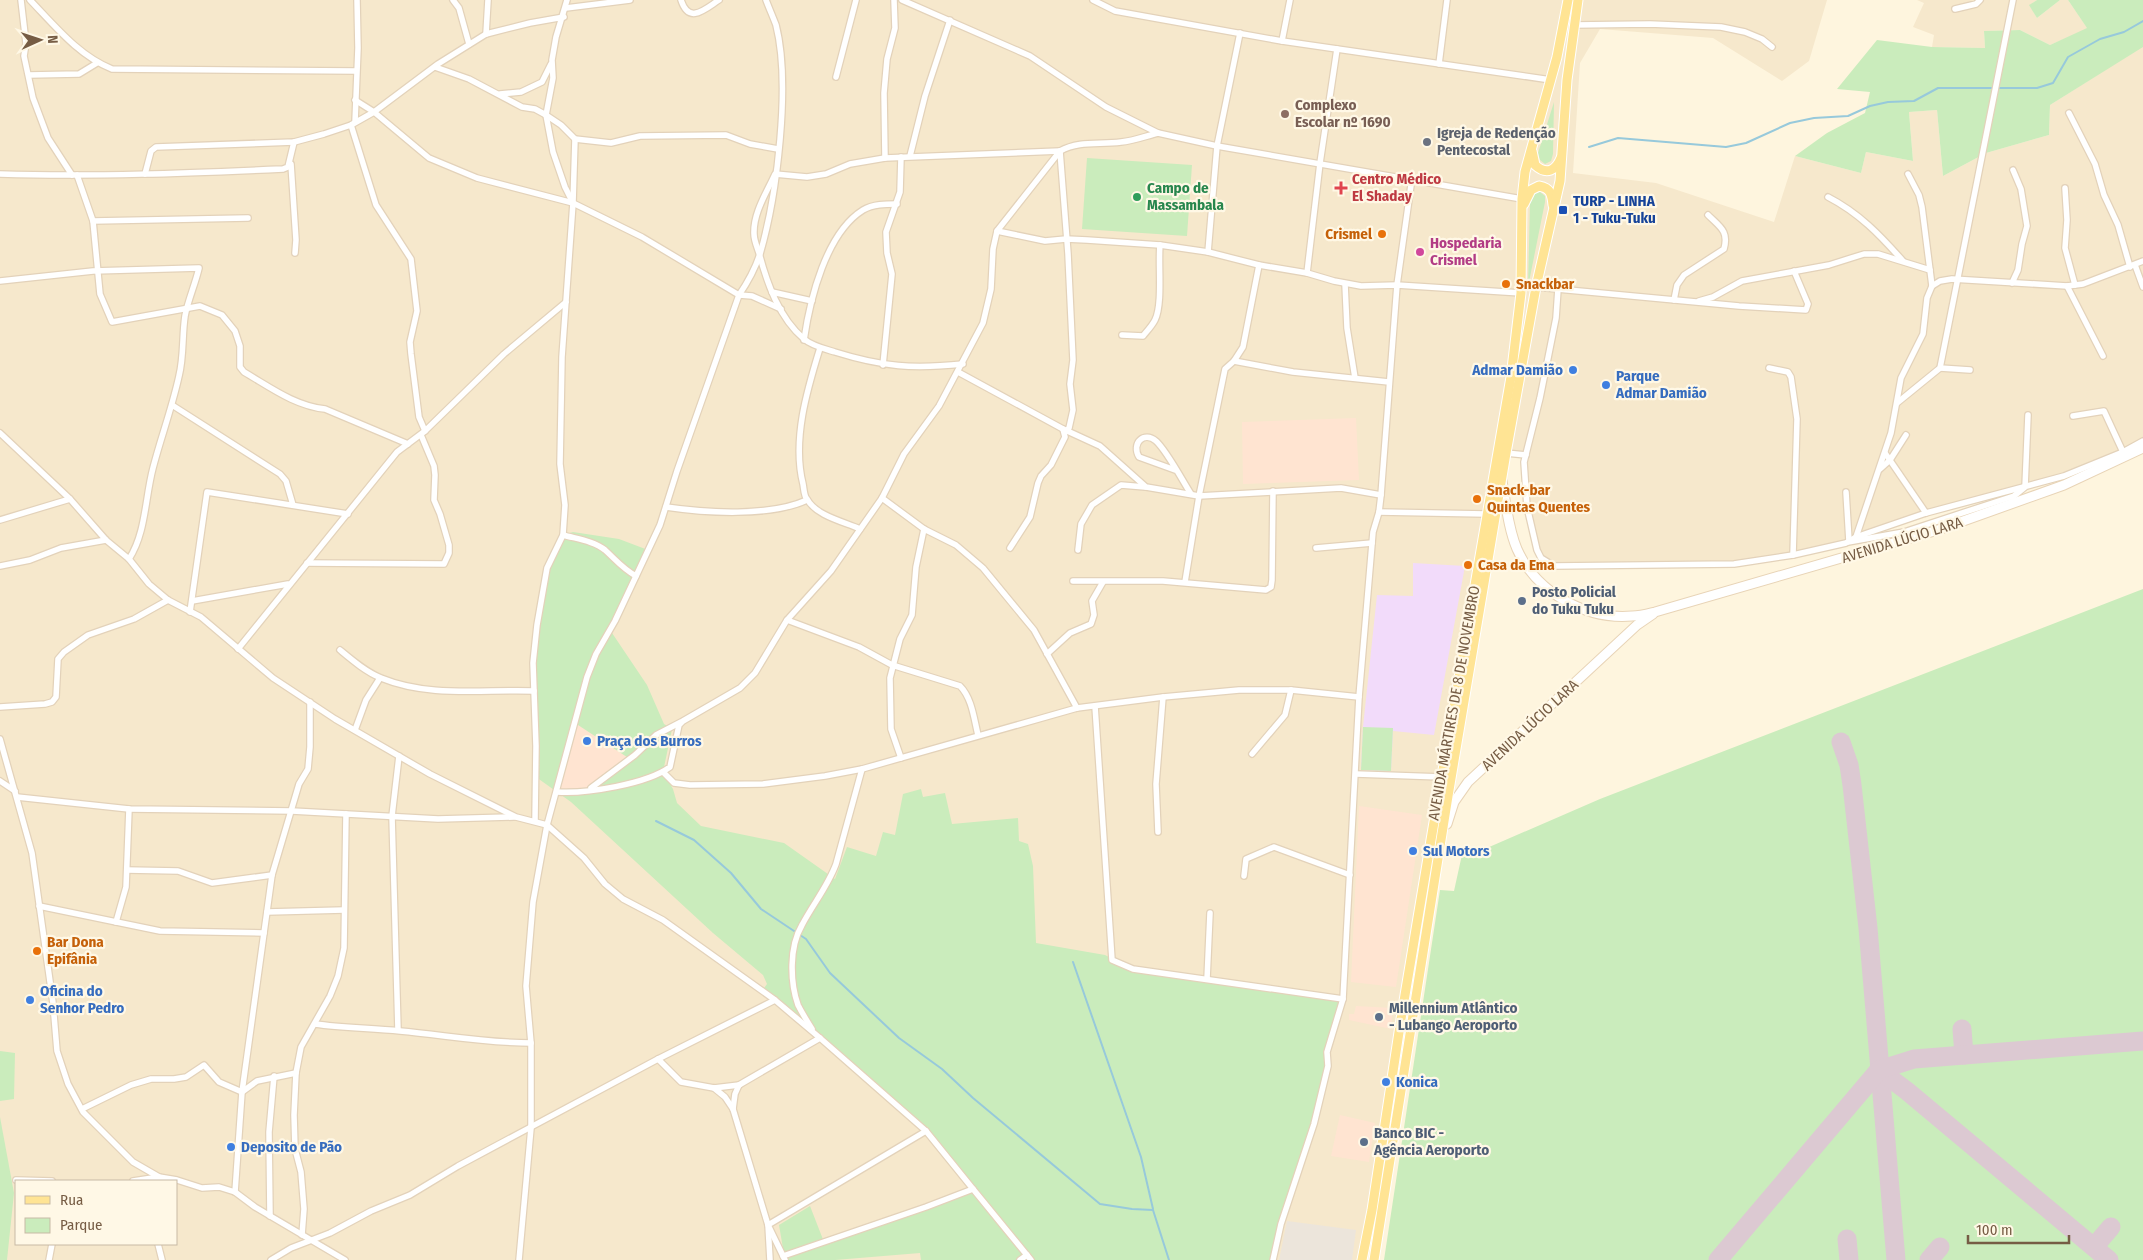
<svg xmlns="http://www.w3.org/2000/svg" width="2143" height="1260" viewBox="0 0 2143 1260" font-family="'Fira Sans Condensed',sans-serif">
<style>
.residential{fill:#f6e8cc;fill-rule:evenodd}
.commercial{fill:#ffe4d1}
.industrial{fill:#ece5db}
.education{fill:#f2dbfa}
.green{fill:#caecbc;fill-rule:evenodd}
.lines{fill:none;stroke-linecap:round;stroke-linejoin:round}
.stream{stroke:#97c9db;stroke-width:2}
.taxiway{stroke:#dcc9d2;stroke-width:19}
.minor-casing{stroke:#e3d2ba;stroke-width:8}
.secondary-casing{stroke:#e8d4b7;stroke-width:11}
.primary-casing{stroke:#fff;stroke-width:11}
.minor{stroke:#fff;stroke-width:5.5}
.secondary{stroke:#fff;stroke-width:9}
.primary{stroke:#ffe494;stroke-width:9}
.education-dot{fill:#8d6e63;stroke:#fff8e6;stroke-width:2}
.worship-dot{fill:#6b7280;stroke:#fff8e6;stroke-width:2}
.health-dot{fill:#e0444e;stroke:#fff8e6;stroke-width:2}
.leisure-dot{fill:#2e9e5b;stroke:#fff8e6;stroke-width:2}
.transit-dot{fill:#1a4fb4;stroke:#fff8e6;stroke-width:2}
.food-dot{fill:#e8710a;stroke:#fff8e6;stroke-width:2}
.hotel-dot{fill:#d1479c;stroke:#fff8e6;stroke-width:2}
.shop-dot{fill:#3f7fe0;stroke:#fff8e6;stroke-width:2}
.service-dot{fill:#5c6f8a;stroke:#fff8e6;stroke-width:2}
.labels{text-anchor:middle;stroke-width:4.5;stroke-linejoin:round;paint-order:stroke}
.education-label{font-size:15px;font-weight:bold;fill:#785e54;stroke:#fff8e6;text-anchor:start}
.worship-label{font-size:15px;font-weight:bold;fill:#5b616d;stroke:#fff8e6;text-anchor:start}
.health-label{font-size:15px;font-weight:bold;fill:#be3a42;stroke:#fff8e6;text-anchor:start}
.leisure-label{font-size:15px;font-weight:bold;fill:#27864d;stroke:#fff8e6;text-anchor:start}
.transit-label{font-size:15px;font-weight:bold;fill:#164399;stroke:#fff8e6;text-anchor:start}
.food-label{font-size:15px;font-weight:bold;fill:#c56008;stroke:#fff8e6;text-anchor:start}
.hotel-label{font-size:15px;font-weight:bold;fill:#b23c85;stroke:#fff8e6;text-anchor:start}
.shop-label{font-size:15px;font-weight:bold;fill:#366cbe;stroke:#fff8e6;text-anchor:start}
.street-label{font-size:15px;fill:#765c44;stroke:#fff8e6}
.service-label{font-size:15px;font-weight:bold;fill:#4e5e75;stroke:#fff8e6;text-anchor:start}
</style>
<rect width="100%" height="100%" fill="#fef5de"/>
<g class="residential">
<path d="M 0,0 L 1827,0 L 1809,61 L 1782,81 L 1713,38 L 1600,29 L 1580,63 L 1573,173 L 1656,183 L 1774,222 L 1795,156 L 1861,173 L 1866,152 L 1913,161 L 1909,112 L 1937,110 L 1943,176 L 1986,153 L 2049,135 L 2050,105 L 2143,46 L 2143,441 L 2123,452 L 2025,487 L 1926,513 L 1846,543 L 1734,564 L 1563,567 L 1541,558 L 1530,523 L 1526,455 L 1498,451 L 1362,1260 L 0,1260 ZM 16,1181 L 176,1181 L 176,1244 L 16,1244 Z"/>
<polygon points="1917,0 2037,0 2030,5 2037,18 2060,0 2068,0 2088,29 2050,45 2020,30 1984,31 1985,48 1932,47 1934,35 1913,27 1924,3"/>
</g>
<g class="commercial">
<polygon points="1356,418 1359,480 1243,484 1242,422"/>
<polygon points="575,723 630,759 589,790 557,792"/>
<polygon points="1359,806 1422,815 1396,987 1351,982"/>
<polygon points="1356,1006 1393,1008 1391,1029 1349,1020 1349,1014 1354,1014"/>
<polygon points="1340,1115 1375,1123 1369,1162 1331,1156"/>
</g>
<polygon class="industrial" points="1287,1221 1356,1230 1352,1260 1279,1260"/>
<polygon class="education" points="1413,563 1465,566 1434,735 1393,731 1391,771 1361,770 1363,727 1377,595 1413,596"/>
<g class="green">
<polygon points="2037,0 2060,0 2037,18 2029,5"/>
<polygon points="2068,0 2143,0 2143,47 2050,105 2049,135 1986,153 1943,176 1937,110 1909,112 1913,161 1866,152 1861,173 1795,156 1827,133 1865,113 1870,92 1837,89 1877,40 1932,47 1985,48 1984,31 2020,30 2050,45 2087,28"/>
<polygon points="1554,102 1553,154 1551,161 1545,164 1540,160 1538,153"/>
<polygon points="1087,158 1192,165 1187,236 1082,229"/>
<polygon points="1540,192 1545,196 1545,202 1528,287 1530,203 1535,193"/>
<path d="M 573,532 L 619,539 L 648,550 L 610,630 L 647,685 L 664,724 L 672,729 L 663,772 L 673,789 L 677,803 L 701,826 L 784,843 L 835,879 L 847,847 L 876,856 L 883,832 L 895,835 L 903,794 L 921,789 L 923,797 L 945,793 L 952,824 L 1018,818 L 1019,841 L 1028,844 L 1033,866 L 1036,943 L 1105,955 L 1133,969 L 1343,999 L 1327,1052 L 1328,1066 L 1273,1260 L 921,1260 L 920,1253 L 835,1260 L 785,1260 L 779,1225 L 810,1206 L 824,1242 L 972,1189 L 926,1131 L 762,991 L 767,984 L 763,975 L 713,933 L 571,802 L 536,777 L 533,663 L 547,568 L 563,535 ZM 575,723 L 630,759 L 589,790 L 557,791 Z"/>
<polygon points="2143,589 2143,1260 1384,1260 1440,890 1454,891 1463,850 1480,851 1600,799"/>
<polygon points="1363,727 1393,728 1391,771 1361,770"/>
<polygon points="0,1051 15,1053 14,1099 0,1101"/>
<polygon points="0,1117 14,1193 7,1260 0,1260"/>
</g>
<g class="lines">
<g class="stream">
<polyline points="1589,147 1618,138 1726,147 1746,143 1790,123 1814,118 1848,116 1870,106 1888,102 1914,101 1938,88 2037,88 2053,83 2068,57 2100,39 2124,32 2143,21"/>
<polyline points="656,821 694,840 731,873 761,909 806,939 830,973 899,1038 942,1069 973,1098 1100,1204 1132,1209 1153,1210 1169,1260"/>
<polyline points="1073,962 1141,1157 1153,1209"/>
</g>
<g class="taxiway">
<polyline points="1841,742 1849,765 1852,785 1868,928 1896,1260"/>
<polyline points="1962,1029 1964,1055"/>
<polyline points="1879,1070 1907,1091 2109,1260"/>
<polyline points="1847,1239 1849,1260"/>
<polyline points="2094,1247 2111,1227"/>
<polyline points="1718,1260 1879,1070 1914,1059 2143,1041"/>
<polyline points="1929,1260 1940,1247"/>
</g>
<g class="minor-casing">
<g id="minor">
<polyline points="21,0 26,43 24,56 33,98 48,138 72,175"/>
<path d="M 30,0 C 55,26 79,56 112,69 L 356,71"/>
<polyline points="453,0 459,8 469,44"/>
<polyline points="567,0 556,37 552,60 553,78 546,115 553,152 565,187 572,201"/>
<path d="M 681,0 C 689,25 705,9 719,0"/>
<polyline points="902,0 1030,56 1106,107 1158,133 1217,146 1522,199"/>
<polyline points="1093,0 1115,11 1282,41 1551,80"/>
<polyline points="566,8 630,0"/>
<polyline points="1955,9 1976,4 1980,0"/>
<polyline points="1574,25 1650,24 1721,27 1745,32 1762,39 1772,47"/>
<polyline points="486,34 488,0"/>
<polyline points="1282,41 1290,0"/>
<polyline points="1439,64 1447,0"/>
<polyline points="435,67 469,79 522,107 535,109 546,115 561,125 575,139 611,143 640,136 726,135 750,144 778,149"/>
<polyline points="29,75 79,74 97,63"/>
<polyline points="836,77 856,0"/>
<polyline points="500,94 521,92 542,82 551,64"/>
<polyline points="355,100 374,112 429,158 477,178 573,203 642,237 739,295 752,296 781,309"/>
<polyline points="2069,113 2095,164 2104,195 2118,225 2130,267"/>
<polyline points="355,122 358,48 357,0"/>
<polyline points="351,125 376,205 411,259 417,311 410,342 411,354 419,417 425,431"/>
<polyline points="1060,151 1068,254 1073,360 1070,384 1073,410 1069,428 1067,430"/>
<polyline points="910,156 925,96 950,20"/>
<polyline points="885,158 884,93 887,59 895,28 894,0"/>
<polyline points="291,164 296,240 295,253"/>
<path d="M 0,174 C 94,177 189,173 283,169 L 288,167 L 294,142"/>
<polyline points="145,174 151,151 156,147 294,142 324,134 351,125 374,112 438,64 486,34 530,23 564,17"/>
<path d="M 77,175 L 93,221 L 100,294 L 112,322 L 200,306 L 222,315 L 235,331 L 240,346 L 240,367 L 244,372 C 270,387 295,406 325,409 L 408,444"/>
<polyline points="2065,188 2067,220 2065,248 2075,285"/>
<path d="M 1828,197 C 1859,213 1880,235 1903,261"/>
<polyline points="93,221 248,218"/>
<polyline points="997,231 1045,241 1066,239 1087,240 1160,245 1208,252 1259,265 1307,273 1334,281 1361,286 1397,285 1521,293"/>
<polyline points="1208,252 1217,146 1240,33"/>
<polyline points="2135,265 2143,287"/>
<polyline points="1307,273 1320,163 1337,49"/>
<path d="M 0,281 L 93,271 L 199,268 C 195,285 188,300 185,316 C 182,336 184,356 179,376 C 172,408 161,437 153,468 C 145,498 146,533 129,559"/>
<polyline points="2012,283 2018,270 2022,244 2027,226 2021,189 2013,170"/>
<polyline points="1345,284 1347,328 1355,378"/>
<polyline points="1932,286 1940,281 1952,279 2067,286 2083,284 2143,261"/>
<polyline points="2067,286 2103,356"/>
<polyline points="1536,287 1739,306 1806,310 1808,304 1794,271"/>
<polyline points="1558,289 1556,318 1540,398 1524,462 1527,507 1537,550 1541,558 1554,566 1734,564 1793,555 1846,543 1856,537 1926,513 2064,476 2123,452 2143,441"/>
<polyline points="772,292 812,301"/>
<path d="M 1674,300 L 1677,285 L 1684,275 L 1724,249 C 1729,231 1720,227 1708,215"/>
<polyline points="1699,301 1713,297 1742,281 1829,265 1864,254 1878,254 1930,270"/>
<path d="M 1122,335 L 1143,336 C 1147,331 1152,326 1155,320 C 1163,304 1158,264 1160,245"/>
<path d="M 804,340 C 810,299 826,233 863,210 C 873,204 886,204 897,204"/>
<path d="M 820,348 C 807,390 792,440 803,484 C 804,489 804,496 807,499 C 816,516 845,522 860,529"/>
<polyline points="1234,361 1293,372 1389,382"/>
<path d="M 963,364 C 913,369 883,367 835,352 C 825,349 812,346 804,339 C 779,318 767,283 759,253 C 757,247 754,240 754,234 C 753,213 767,192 775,174 L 807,177 L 826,174 L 850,164 L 885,158 L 1060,151"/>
<polyline points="883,365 892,274 887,253 886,232 900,192 901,157"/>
<polyline points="1769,368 1788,372 1791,377 1797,419 1793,555"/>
<polyline points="1940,368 1970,370"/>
<polyline points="958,372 1063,429 1100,446 1146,487 1199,496 1341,488 1381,495"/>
<polyline points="1897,403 1940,368 2013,0"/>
<polyline points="172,405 280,474 286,481 293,505"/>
<polyline points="2073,416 2104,411 2123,452"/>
<polyline points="0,433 70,499 106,540 129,559 149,584 168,600 201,617 273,678 335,719 430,774 516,817 547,825 584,858 605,884 623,899 663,920 775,1000 820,1038 926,1131 973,1189"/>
<polyline points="1506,453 1526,455"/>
<polyline points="1885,453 1926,513"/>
<polyline points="1880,469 1890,460 1906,435"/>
<path d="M 1175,470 L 1139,457 C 1131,443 1144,431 1156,441 C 1167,451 1182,480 1191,494"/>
<polyline points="1846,492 1849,541"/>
<polyline points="882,498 924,529 956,545 983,568 1034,630 1077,708"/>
<path d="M 666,507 C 706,513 770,517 807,500"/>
<polyline points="1379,512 1486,514"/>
<polyline points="0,520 70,499"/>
<path d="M 563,535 C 577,539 594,541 605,550 C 616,560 623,569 636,576"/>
<polyline points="1856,537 1891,433 1901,378 1923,334 1927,298 1932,286 1922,207 1919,195 1908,174"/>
<polyline points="1848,542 1904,532 2014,496 2025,487 2028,415"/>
<polyline points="1010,548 1030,517 1038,483 1041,476 1051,465 1065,437 1063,429"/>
<polyline points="1316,548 1372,543"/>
<polyline points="1078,550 1081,524 1092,505 1121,485 1145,487"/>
<polyline points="307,563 444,564 449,553 449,545 440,514 434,500 435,475 434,466 421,435"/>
<polyline points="0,566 30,560 61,548 106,540"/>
<polyline points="1073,581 1163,581 1266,590 1271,587 1272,580 1273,491"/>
<polyline points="1185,582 1199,496 1225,369 1234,361 1243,347 1259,265"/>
<polyline points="192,601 288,584"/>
<polyline points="190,612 207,492 348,514"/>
<path d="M 787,620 L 859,647 L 892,665 L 960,686 C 972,698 974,719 978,735"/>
<polyline points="238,649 397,452 425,431 504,354 566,302"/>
<path d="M 340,650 C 352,660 366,672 381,678 C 430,698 483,689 534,691"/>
<polyline points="1047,654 1070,633 1091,624 1094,615 1092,601 1103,582"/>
<polyline points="1095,706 1112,960 1133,969 1343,999"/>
<polyline points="0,707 45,704 52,702 56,697 58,659 64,652 88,635 134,619 168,600"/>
<polyline points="355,730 366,700 380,678"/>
<polyline points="0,739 32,853 53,1003 57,1051 68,1084 83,1112 133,1162 159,1177 177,1180 202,1188 219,1187 235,1192 255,1207 345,1260"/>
<polyline points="1252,754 1285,715 1291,690"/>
<polyline points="901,758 891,729 890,678 900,639 912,615 916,567 924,529"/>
<polyline points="663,772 674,783 690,785 763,784 825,776 862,769 1077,708 1163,697 1239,690 1291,690 1359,697"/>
<polyline points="1356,774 1442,777"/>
<polyline points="0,781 15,791"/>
<polyline points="591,788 635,755 656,735 681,722"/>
<path d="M 557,792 C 586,794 647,784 670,767 L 679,725 L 683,721 L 740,688 L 755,673 L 787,620 L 831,571 L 882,498 L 904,454 L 939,406 L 983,323 L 991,289 L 993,249 L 997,231 L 1060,151 C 1080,140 1099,145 1121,142 C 1133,141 1146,136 1158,133"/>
<polyline points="17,797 129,809 292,811 438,819 514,817"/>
<polyline points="535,821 536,746 533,663 537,625 547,568 563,535 565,505 560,464 562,357 573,203 575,139"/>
<polyline points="1158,832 1156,784 1163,697"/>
<polyline points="127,870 178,871 212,883 272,875"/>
<polyline points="1244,876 1246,859 1274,847 1350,875"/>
<polyline points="39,906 160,931 264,933"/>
<polyline points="267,912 344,910"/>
<polyline points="116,922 126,887 129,809"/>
<polyline points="1207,979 1210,913"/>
<path d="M 315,1024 C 343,1028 371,1028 400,1031 C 444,1035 487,1043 531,1043"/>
<path d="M 812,1029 C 807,1021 802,1013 798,1005 C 790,982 789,947 802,925 C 813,904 828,886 836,864 L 862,769"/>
<polyline points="398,1030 392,816 399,756"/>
<polyline points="658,1059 681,1082 714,1088 739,1085"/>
<polyline points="714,1088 725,1097 733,1109 768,1225 770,1260"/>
<polyline points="82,1109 131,1085 151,1079 174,1079 186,1077 204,1065 219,1082 242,1092 257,1081 296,1073"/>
<polyline points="733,1109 735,1094 739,1085 820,1038"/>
<polyline points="16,1180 52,1181"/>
<polyline points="133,1181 159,1177"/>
<polyline points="235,1192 242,1092 272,875 299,784 308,769 310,747 310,702"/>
<polyline points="270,1216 269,1132 274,1076"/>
<polyline points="302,1235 304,1209 301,1172 295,1149 294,1115 296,1073 301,1047 330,996 338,976 344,948 346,814"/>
<polyline points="158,1244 162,1260"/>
<polyline points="783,1256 926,1207 973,1189 1031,1260"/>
<polyline points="49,1260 52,1244"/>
<polyline points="271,1260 291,1248 330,1233 371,1211 410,1195 458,1166 658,1059 775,1000"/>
<path d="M 519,1260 L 531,1128 L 531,1043 L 526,986 L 533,902 L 547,825 L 587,677 L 596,654 L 615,621 L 660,525 L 677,471 L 739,295 C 748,282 755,269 760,254 C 777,196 791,84 776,25 C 773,17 769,8 766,0"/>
<polyline points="785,1260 768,1225 926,1131"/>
<polyline points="1020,1260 1027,1255"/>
<polyline points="1273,1260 1281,1224 1314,1124 1328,1066 1327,1052 1343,999 1359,697 1373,532 1379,512 1381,495 1397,285 1412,178"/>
</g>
</g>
<g class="secondary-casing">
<g id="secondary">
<path d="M 1502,481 C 1506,503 1508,528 1517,549 C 1536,592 1585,620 1632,616 C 1640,616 1647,614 1655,612 L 1938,530 L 2064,485 L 2143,448"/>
<polyline points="1447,824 1454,802 1468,782 1637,625 1653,614"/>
</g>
</g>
<g class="primary-casing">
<g id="primary">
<path d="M 1532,151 L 1535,165 C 1547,176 1556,170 1561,158"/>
<path d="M 1524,204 L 1531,190 L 1539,186 C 1551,188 1552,195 1553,205"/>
<polyline points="1362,1260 1372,1210 1401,1019 1433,828 1511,377 1521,293 1522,199 1525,172 1557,57 1568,0"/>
<polyline points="1374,1260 1448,796 1506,453 1536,287 1560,181 1567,80 1578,0"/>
</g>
</g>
<use href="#minor" class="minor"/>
<use href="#secondary" class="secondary"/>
<use href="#primary" class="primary"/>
</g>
<circle class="education-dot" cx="1285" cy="114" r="5"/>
<circle class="worship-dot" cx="1427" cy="142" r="5"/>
<path class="health-dot" d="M1338.5 180.5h5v5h5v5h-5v5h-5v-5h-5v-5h5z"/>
<circle class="leisure-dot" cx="1137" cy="197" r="5"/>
<rect class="transit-dot" x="1558" y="205" width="10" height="10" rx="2.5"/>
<g class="food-dot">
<circle cx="1382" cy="234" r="5"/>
<circle cx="1506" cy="284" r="5"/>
<circle cx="1477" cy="499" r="5"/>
<circle cx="1468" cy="565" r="5"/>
<circle cx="37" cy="951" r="5"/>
</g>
<circle class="hotel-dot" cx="1420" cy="252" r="5"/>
<g class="shop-dot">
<circle cx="1573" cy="370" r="5"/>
<circle cx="1606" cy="385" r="5"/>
<circle cx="587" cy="741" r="5"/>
<circle cx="1413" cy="851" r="5"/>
<circle cx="30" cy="1000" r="5"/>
<circle cx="1386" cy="1082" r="5"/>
<circle cx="231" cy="1147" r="5"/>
</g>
<g class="service-dot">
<circle cx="1522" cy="601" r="5"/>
<circle cx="1379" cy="1017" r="5"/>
<circle cx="1364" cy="1142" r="5"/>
</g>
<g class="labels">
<g class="education-label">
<text x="1295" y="110">Complexo<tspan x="1295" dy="17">Escolar nº 1690</tspan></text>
</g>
<g class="worship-label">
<text x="1437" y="138">Igreja de Redenção<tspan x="1437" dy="17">Pentecostal</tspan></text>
</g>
<g class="health-label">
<text x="1352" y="184">Centro Médico<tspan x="1352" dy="17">El Shaday</tspan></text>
</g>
<g class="leisure-label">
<text x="1147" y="193">Campo de<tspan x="1147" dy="17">Massambala</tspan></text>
</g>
<g class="transit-label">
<text x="1573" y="206">TURP - LINHA<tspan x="1573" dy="17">1 - Tuku-Tuku</tspan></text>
</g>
<g class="food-label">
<text x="1372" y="239" text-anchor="end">Crismel</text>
<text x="1516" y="289">Snackbar</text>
<text x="1487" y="495">Snack-bar<tspan x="1487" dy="17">Quintas Quentes</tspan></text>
<text x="1478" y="570">Casa da Ema</text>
<text x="47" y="947">Bar Dona<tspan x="47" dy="17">Epifânia</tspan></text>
</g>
<g class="hotel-label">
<text x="1430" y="248">Hospedaria<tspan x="1430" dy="17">Crismel</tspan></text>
</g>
<g class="shop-label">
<text x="1563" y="375" text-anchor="end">Admar Damião</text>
<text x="1616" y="381">Parque<tspan x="1616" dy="17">Admar Damião</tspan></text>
<text x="597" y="746">Praça dos Burros</text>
<text x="1423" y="856">Sul Motors</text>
<text x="40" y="996">Oficina do<tspan x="40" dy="17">Senhor Pedro</tspan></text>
<text x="1396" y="1087">Konica</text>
<text x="241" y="1152">Deposito de Pão</text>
</g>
<g class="street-label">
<text transform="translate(1902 540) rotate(-17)" y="5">AVENIDA LÚCIO LARA</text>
<text transform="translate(1454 703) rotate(-80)" y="5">AVENIDA MÁRTIRES DE 8 DE NOVEMBRO</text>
<text transform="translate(1530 725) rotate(-43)" y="5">AVENIDA LÚCIO LARA</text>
</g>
<g class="service-label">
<text x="1532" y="597">Posto Policial<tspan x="1532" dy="17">do Tuku Tuku</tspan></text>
<text x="1389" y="1013">Millennium Atlântico<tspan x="1389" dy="17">- Lubango Aeroporto</tspan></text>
<text x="1374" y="1138">Banco BIC -<tspan x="1374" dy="17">Agência Aeroporto</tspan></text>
</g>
</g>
<rect x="15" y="1180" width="162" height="65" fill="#fff8e6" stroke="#c8baa5"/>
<rect x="25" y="1196" width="25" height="8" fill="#ffe494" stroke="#c8baa5"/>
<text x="60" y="1205" font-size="15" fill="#765c44">Rua</text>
<rect x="25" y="1218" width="25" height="15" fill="#caecbc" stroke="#c8baa5"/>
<text x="60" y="1230" font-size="15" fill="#765c44">Parque</text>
<g transform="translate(40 40) rotate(87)" stroke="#fff8e6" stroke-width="4" paint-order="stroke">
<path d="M0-4L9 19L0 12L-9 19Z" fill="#765c44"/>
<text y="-8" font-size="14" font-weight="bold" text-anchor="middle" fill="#765c44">N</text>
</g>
<path d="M1968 1235v8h101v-8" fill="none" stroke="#765c44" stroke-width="2.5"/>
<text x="1976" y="1235" font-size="15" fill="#765c44" stroke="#fff8e6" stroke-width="4" paint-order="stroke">100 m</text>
</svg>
